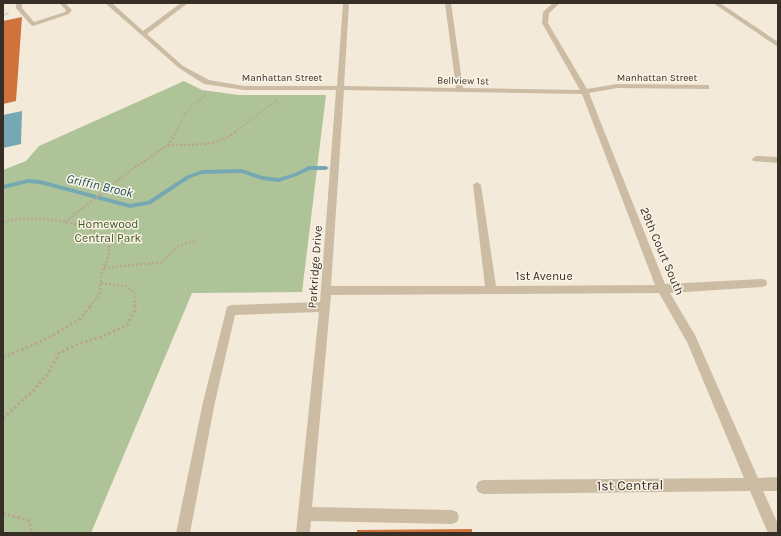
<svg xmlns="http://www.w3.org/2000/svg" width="781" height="536" viewBox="0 0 781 536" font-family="Karla,sans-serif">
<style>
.green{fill:#afc398}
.water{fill:#76a8b3}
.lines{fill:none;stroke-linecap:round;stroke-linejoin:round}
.stream{fill:#76a8b3;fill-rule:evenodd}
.building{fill:#cf723b}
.path-far2{stroke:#b8a68e;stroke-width:1.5;stroke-dasharray:1.5 1.5;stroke-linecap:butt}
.path-far1{stroke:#b8a68e;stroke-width:2.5;stroke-dasharray:2 2;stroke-linecap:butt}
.path{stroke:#b8a68e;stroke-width:3;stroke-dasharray:2.5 2.5;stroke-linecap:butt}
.minor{fill:#ccbca4;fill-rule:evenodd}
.labels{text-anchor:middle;stroke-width:3;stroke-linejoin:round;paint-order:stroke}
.far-street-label{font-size:10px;fill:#372e26;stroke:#fbf4e6}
.park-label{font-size:12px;fill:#405728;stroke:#fbf4e6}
.street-label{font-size:12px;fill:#372e26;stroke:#fbf4e6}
.water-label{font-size:13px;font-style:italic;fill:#194f5c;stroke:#fbf4e6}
.near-street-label{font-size:14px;fill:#372e26;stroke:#fbf4e6}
</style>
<rect width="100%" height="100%" fill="#f3ead9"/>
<polygon class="green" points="184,81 202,90 239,95 326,95 302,292 192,293 91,533 3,533 3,170 26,161 39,146"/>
<polygon class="water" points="22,111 21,144 3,148 3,115"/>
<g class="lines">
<polygon class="stream" points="309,166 326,166 329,168 326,170 310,170 299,175 279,182 262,180 242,173 202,174 190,178 151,204 130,208 40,184 28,183 3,189 3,185 28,179 40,180 130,204 148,201 186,176 202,170 242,169 262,176 279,178 295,173"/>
</g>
<g class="building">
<polygon points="22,17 16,101 3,104 3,21"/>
<polygon points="472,529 472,533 357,533 357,530"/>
</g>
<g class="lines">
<g class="path-far2">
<polyline points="3,15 9,13"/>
<polyline points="176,132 188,109 206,95"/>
<polyline points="235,132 277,100"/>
</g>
<g class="path-far1">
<path d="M 168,145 C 195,144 214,148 237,131"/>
<path d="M 3,222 C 40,214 79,220 110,241 L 108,258 L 101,275 L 100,294 L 90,306"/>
<polyline points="65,222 127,173 168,145 177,131"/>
<polyline points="104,268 162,262 177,247 186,243 197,241"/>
<polyline points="101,283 126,286 135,293 135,306"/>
</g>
<g class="path">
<polyline points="3,358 46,339 80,319 91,305"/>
<polyline points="3,418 33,391 48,374 59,353 78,344 104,336 127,325 135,310 135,305"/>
<polyline points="3,513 29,521 32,533"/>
</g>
<g class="minor">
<polygon points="16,3 22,3 22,8 34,22 65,12 66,10 59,3 65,3 72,10 69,14 33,26 31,25 16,8"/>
<path d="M 105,3 L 112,3 L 143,31 L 181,3 L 188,3 L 147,34 L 183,66 L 209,80 L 244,86 L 337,86 L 343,3 L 349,3 L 344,86 L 456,88 L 445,3 L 451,3 L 463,88 L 580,90 L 542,23 L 543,12 L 553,3 L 560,3 L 549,13 L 548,23 L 587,89 L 617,84 L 709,85 L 709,89 L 706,89 L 617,88 L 589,93 L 665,284 L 762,279 L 766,280 L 767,283 L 766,286 L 762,287 L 670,293 L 695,335 L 758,478 L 778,477 L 778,491 L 763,491 L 778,524 L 778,533 L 768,533 L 750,491 L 483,494 L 478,492 L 476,487 L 478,482 L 483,480 L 744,478 L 687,342 L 659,293 L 331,295 L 312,507 L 452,510 L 457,512 L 459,517 L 457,522 L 452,524 L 311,521 L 310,533 L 296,533 L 319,312 L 235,315 L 215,402 L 190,533 L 176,533 L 203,402 L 227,307 L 231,305 L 320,302 L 336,90 L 244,90 L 204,84 L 179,68 ZM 344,90 L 582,94 L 655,285 L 496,286 L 481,185 L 477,182 L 473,185 L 485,286 L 331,286 Z"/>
<polygon points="713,3 720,3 778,42 778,47"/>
<polygon points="756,156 778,157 778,163 753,161 752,159"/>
</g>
</g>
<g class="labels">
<g class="far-street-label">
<text x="282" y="81">Manhattan Street</text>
<text x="657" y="81">Manhattan Street</text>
<text transform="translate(463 80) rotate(1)" y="4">Bellview 1st</text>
</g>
<g class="park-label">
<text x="108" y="228">Homewood<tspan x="108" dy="14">Central Park</tspan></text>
</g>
<g class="street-label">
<text transform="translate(662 251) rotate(67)" y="4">29th Court South</text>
<text transform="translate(315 267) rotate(-86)" y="4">Parkridge Drive</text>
<text x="544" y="280">1st Avenue</text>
</g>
<g class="water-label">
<text transform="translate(100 185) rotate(13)" y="5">Griffin Brook</text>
</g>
<g class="near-street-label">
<text transform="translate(630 485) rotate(-1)" y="5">1st Central</text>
</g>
</g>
<rect width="781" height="536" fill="none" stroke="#372e26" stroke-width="8"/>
</svg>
